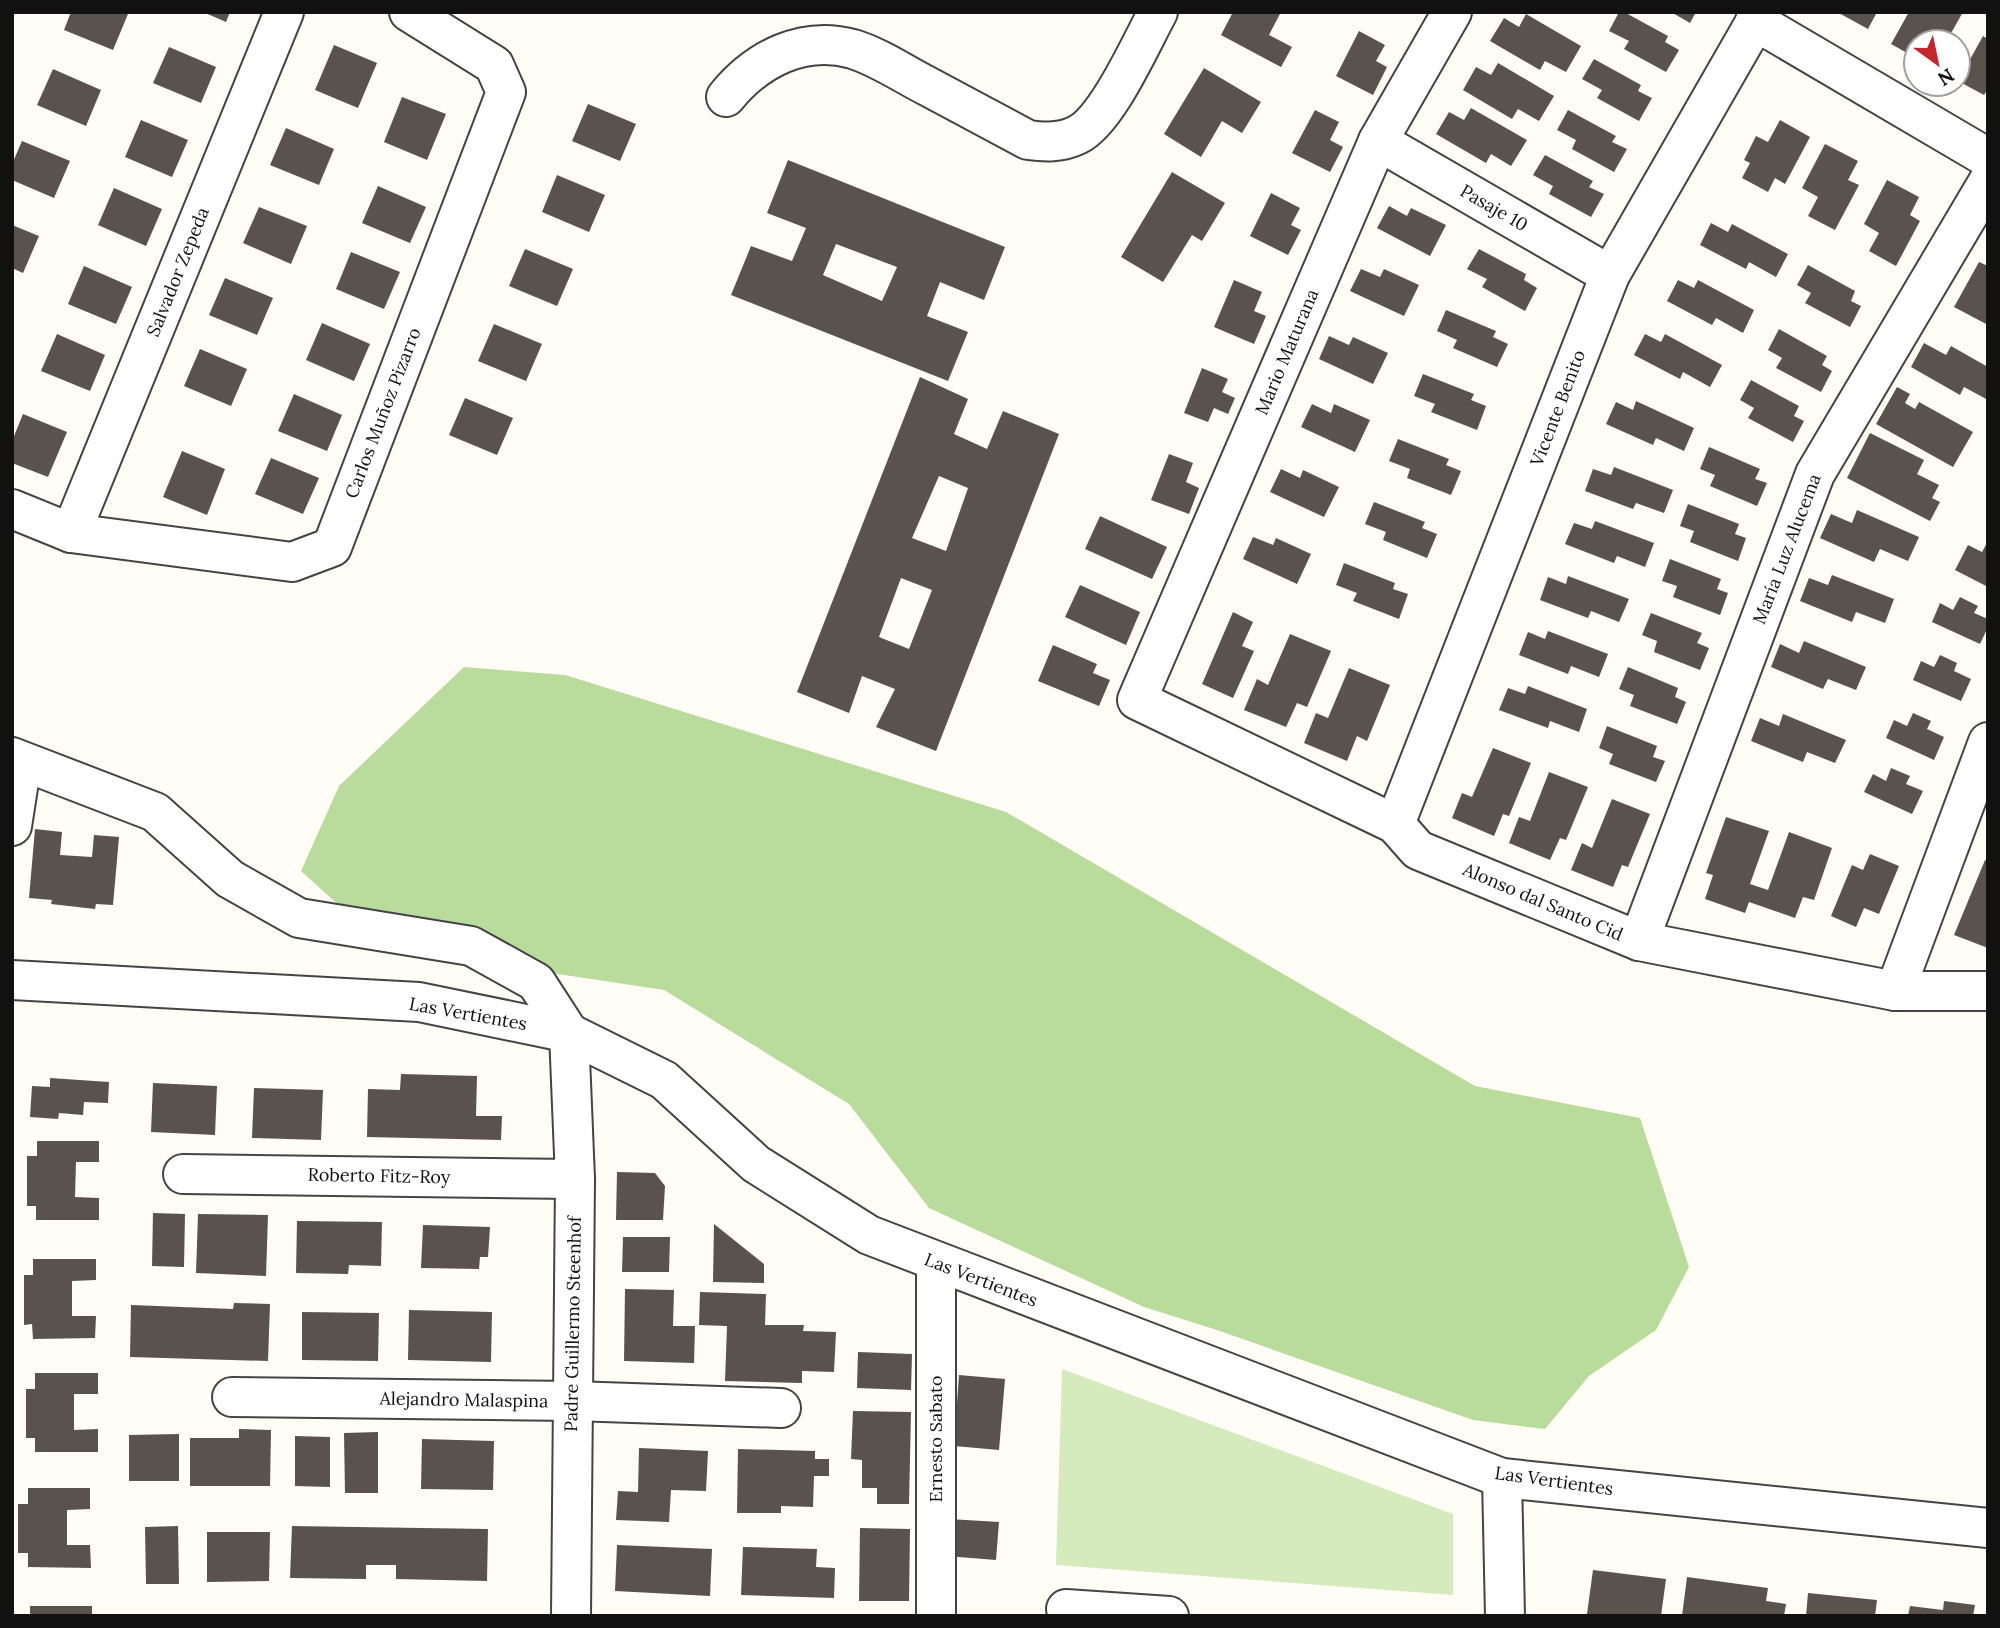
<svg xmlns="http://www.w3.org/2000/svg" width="2000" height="1628" viewBox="0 0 2000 1628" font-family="Lora,serif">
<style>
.green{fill:#d5ebbd}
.forest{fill:#b9dc9c}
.building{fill:#5a524d;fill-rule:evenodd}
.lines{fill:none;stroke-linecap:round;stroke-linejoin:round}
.minor-casing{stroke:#444;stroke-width:42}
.minor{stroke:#fff;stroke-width:38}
.labels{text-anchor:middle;stroke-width:7;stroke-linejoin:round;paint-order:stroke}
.street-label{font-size:18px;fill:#111;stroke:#fff}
</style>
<rect width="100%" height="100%" fill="#fffdf5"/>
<polygon class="green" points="1062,1369 1453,1514 1453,1595 1056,1565"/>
<polygon class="forest" points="464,667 565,675 1006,812 1475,1086 1640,1118 1689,1267 1656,1330 1589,1376 1545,1429 1473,1420 1217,1330 1144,1307 929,1208 849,1104 664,990 505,966 363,927 301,871 339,786"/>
<g class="building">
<polygon points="71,12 125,12 128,14 113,50 64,30"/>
<polygon points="203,12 230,12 226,22"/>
<polygon points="1233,12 1281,12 1269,35 1292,47 1281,67 1221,35"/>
<polygon points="1619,12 1624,12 1668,36 1665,42 1679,50 1666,72 1624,49 1629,41 1609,31"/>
<polygon points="1671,12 1696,12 1690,23"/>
<polygon points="1837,12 1877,12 1868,29"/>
<polygon points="1909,12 1963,12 1946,42 1916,42 1916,58 1891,44"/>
<polygon points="1526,14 1581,46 1566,72 1545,61 1540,70 1490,41 1504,18 1519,27"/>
<polygon points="1359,31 1385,45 1376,61 1387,67 1373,95 1336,76"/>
<polygon points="1983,36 1988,39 1988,89 1984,95 1958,81"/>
<polygon points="334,45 377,63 358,108 315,90"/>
<polygon points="169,47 216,67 201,103 153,83"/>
<polygon points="1594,59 1641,85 1638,91 1652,98 1639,121 1597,98 1602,90 1582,79"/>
<polygon points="1498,63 1554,96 1539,121 1518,109 1512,119 1463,90 1476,67 1491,75"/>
<polygon points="1204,68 1261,102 1242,133 1222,121 1201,157 1164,134"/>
<polygon points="53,69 101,90 86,126 37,105"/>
<polygon points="402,97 446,114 427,160 384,142"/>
<polygon points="588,104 636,124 620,161 572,141"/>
<polygon points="1471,108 1527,140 1511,166 1491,154 1486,163 1436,134 1449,112 1464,120"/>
<polygon points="1315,110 1339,122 1330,140 1343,147 1330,172 1292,153"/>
<polygon points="1568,110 1616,136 1612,142 1627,149 1614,172 1572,149 1576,140 1557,130"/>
<polygon points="141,120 188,140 172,177 125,157"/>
<polygon points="1780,120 1810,137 1785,184 1775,178 1768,192 1742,178 1750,163 1744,160 1756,136 1768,142"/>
<polygon points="286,128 334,149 319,185 270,165"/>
<polygon points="22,141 70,161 54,198 12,180 12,164"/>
<polygon points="1825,144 1858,161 1848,180 1859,185 1835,230 1808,216 1818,197 1802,188"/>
<polygon points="1545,155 1593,181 1589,187 1604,194 1591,217 1549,194 1553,186 1533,175"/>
<path d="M 788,160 L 1005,247 L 984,300 L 940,282 L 927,316 L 968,332 L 948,381 L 731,295 L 751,246 L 792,261 L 806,228 L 767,213 ZM 836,244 L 897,267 L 882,301 L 823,275 Z"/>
<polygon points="1172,172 1225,203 1202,241 1192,235 1163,282 1121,257"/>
<polygon points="557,175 605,195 589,232 542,212"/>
<polygon points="1887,180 1919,197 1910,215 1920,221 1896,266 1869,251 1879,233 1864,224"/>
<polygon points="378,186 426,207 410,243 362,223"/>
<polygon points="114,188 162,209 146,246 98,225"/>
<polygon points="1271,193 1300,208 1291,225 1301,230 1288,255 1250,236"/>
<polygon points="1389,206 1407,216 1411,208 1446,225 1430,256 1377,228"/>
<polygon points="259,207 307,226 291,264 243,243"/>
<polygon points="1711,223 1728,232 1732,224 1788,254 1776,277 1749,262 1746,269 1700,245"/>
<polygon points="12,225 39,236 23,273 12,268"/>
<polygon points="525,249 573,269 557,306 509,286"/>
<polygon points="1479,249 1526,274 1524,280 1537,288 1525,311 1482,287 1487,279 1467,269"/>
<polygon points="351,252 400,272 384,309 336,289"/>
<polygon points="1979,262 1988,266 1988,325 1954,307"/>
<polygon points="1808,265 1855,291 1851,301 1861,306 1850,327 1805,303 1811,293 1797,285"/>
<polygon points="84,266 132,287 116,324 68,304"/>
<polygon points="1361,269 1380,277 1384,269 1419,285 1404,316 1350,291"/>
<polygon points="225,278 273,298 257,335 209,315"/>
<polygon points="1234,280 1262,292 1254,311 1266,316 1254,344 1214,327"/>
<polygon points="1678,280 1694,288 1698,280 1754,310 1743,333 1716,318 1712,325 1667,301"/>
<polygon points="1446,310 1496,331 1493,337 1508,344 1497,367 1453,348 1457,340 1437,331"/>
<polygon points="322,323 370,344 354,381 306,360"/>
<polygon points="494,324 542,344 526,381 478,361"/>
<polygon points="1779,329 1827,356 1822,365 1832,371 1821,392 1776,368 1782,358 1768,350"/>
<polygon points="57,334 105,355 90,391 41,371"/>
<polygon points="1645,334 1661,342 1665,334 1722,365 1710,387 1683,372 1680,379 1634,355"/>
<polygon points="1329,336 1349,345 1353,337 1388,353 1373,384 1319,359"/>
<polygon points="1924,343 1946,355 1951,346 1988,367 1988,400 1964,387 1960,395 1911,367"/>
<polygon points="200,349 247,369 231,406 184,386"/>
<polygon points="1202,368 1228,379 1222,392 1235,398 1228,414 1214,408 1208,422 1184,413"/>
<polygon points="1423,374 1474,394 1471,400 1486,406 1477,430 1431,412 1435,404 1414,396"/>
<path d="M 920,377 L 968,399 L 954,434 L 987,449 L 1003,411 L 1059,434 L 936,751 L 876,727 L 895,689 L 862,676 L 849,713 L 797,692 ZM 939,476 L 968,488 L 946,551 L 912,538 ZM 901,578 L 932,590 L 909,649 L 879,637 Z"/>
<polygon points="1751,380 1799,406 1794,416 1804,421 1793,442 1748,418 1754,408 1740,400"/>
<polygon points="1897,387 1910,394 1905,403 1915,409 1919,402 1973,432 1953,467 1876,424"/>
<polygon points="294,394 342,415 327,451 278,431"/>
<polygon points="465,398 513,418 497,455 449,435"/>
<polygon points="1636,401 1694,428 1684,451 1656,438 1653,445 1606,424 1616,402 1633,410"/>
<polygon points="1312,404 1331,413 1334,404 1370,420 1355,452 1301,427"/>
<polygon points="23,414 67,432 48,477 12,463 12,441"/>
<polygon points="1870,433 1924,460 1917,474 1939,485 1932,498 1940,502 1930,521 1847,478"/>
<polygon points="1398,439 1449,459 1446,465 1461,471 1451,495 1407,478 1410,469 1389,461"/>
<polygon points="1709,447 1760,469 1755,479 1767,483 1757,506 1710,486 1715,475 1700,469"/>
<polygon points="182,451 225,469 207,515 163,497"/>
<polygon points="1169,454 1193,463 1186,482 1199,488 1189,514 1151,500"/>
<polygon points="271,458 319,478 303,514 255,494"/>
<polygon points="1614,467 1673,490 1664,513 1636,503 1633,509 1585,491 1593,469 1611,475"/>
<polygon points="1281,469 1300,478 1303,470 1339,487 1324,517 1270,492"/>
<polygon points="1374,502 1425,522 1422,528 1437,534 1427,558 1383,540 1386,532 1365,524"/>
<polygon points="1688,504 1739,524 1735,534 1746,538 1738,561 1690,542 1694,531 1680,526"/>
<polygon points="1857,510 1919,537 1908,561 1880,549 1874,562 1820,538 1831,514 1852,523"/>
<polygon points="1100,516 1167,547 1152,579 1085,549"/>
<polygon points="1595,521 1654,543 1645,567 1617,556 1614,563 1565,544 1574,523 1592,529"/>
<polygon points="1253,537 1273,545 1276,538 1311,554 1297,584 1243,559"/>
<polygon points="1988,541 1988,587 1955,570 1968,545 1982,552"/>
<polygon points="1670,559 1721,579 1717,589 1728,593 1720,615 1673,597 1677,586 1662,581"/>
<polygon points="1344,563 1395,583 1393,589 1408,594 1399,619 1353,601 1357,593 1336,585"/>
<polygon points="1832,575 1894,599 1885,623 1856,612 1852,622 1800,601 1809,578 1828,585"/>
<polygon points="1568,576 1629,599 1619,622 1591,611 1588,618 1540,600 1548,577 1566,584"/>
<polygon points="1080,585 1140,612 1126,645 1065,617"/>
<polygon points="1960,597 1978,606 1974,613 1988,619 1988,627 1980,644 1932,622 1940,603 1953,610"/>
<polygon points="1233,612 1253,622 1242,646 1254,651 1233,698 1202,684"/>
<polygon points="1651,613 1702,633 1697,643 1709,648 1700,670 1654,652 1657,641 1642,635"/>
<polygon points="1548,631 1608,654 1599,677 1571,666 1568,674 1519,655 1528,632 1545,639"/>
<polygon points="1290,634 1331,651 1307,707 1297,703 1286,727 1244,710 1257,679 1268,685"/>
<polygon points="1804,641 1866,667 1856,690 1828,679 1823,689 1771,667 1780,644 1799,653"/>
<polygon points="1053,645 1097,664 1093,673 1110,680 1099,706 1038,681"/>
<polygon points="1940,655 1957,663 1954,671 1971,679 1961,701 1913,680 1921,661 1934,667"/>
<polygon points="1628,667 1678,688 1675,697 1686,702 1677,724 1630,706 1634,695 1619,689"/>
<polygon points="1349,668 1390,685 1367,741 1357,736 1347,761 1304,743 1316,713 1328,718"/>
<polygon points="1528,686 1587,709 1579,732 1550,721 1548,728 1499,710 1508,688 1525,694"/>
<polygon points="1913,713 1931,721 1927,729 1944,737 1934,760 1886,738 1894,720 1907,726"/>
<polygon points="1783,714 1846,740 1835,763 1807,752 1803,762 1751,741 1760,718 1779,726"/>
<polygon points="1607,726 1657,746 1653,757 1665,761 1656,782 1609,764 1613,754 1599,748"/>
<polygon points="1493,748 1531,763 1509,816 1503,814 1494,836 1452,818 1462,793 1472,797"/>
<polygon points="1891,768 1910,776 1906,784 1923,791 1912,814 1864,792 1873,774 1886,781"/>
<polygon points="1549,772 1588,787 1566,840 1560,838 1550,860 1509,843 1519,817 1530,821"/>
<polygon points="1612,799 1650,814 1628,867 1622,865 1613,887 1571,870 1582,843 1592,848"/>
<polygon points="1726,817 1769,831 1750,884 1768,890 1789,832 1832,848 1814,900 1803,897 1795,918 1749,902 1745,913 1705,899 1713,875 1706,873"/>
<polygon points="35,829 62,832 60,855 92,857 94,835 119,837 113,905 96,904 95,909 51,904 52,900 29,898"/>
<polygon points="1870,854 1899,866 1879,914 1864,908 1856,927 1831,916 1852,865 1863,870"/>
<polygon points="1985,860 1988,861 1988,948 1954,935"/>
<polygon points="401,1074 477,1076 476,1116 502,1116 501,1140 367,1137 368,1089 400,1090"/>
<polygon points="50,1078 109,1082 108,1103 84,1102 83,1115 59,1113 58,1119 30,1117 32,1086 50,1087"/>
<polygon points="153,1083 217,1086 215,1135 151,1132"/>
<polygon points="254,1088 323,1090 321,1140 252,1138"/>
<polygon points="37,1141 99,1141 99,1162 76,1162 75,1197 99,1198 99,1220 36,1220 36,1206 27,1206 27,1156 37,1156"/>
<polygon points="617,1172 655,1173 665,1186 663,1220 616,1220"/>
<polygon points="153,1213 185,1214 184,1267 152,1266"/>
<polygon points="198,1214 268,1215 266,1276 196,1273"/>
<polygon points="297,1221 382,1222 381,1266 349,1265 348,1274 296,1273"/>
<polygon points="714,1224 764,1264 764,1283 713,1282"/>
<polygon points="423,1225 490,1227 488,1257 480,1257 479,1269 421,1268"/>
<polygon points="623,1237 670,1237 669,1272 622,1272"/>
<polygon points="33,1259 96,1259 96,1280 72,1281 72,1316 96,1316 95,1338 33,1339 32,1324 24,1325 24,1275 33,1275"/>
<polygon points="625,1289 674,1290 673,1326 695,1326 694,1363 624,1361"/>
<polygon points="700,1292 766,1294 765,1325 804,1325 803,1331 836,1332 834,1372 802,1371 802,1383 725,1381 727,1326 699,1325"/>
<polygon points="234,1303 270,1304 268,1361 130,1357 131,1305 233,1309"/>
<polygon points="409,1310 492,1312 491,1362 408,1360"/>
<polygon points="302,1312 379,1313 378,1361 302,1360"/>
<polygon points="858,1352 912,1354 911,1390 857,1388"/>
<polygon points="35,1373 98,1373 98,1394 74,1394 74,1430 98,1429 98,1452 35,1452 35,1438 26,1438 26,1389 35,1389"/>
<polygon points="959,1375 1005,1379 999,1450 954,1446"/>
<polygon points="853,1411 911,1412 909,1504 877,1504 877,1488 862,1488 862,1460 851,1459"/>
<polygon points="239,1429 271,1430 270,1486 190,1486 190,1438 239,1438"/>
<polygon points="378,1432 378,1493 345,1493 344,1433"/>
<polygon points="179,1434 179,1481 129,1481 129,1435"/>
<polygon points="295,1436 330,1437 330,1487 295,1486"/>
<polygon points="422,1439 494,1441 493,1490 421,1489"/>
<polygon points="639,1448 708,1451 706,1491 671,1490 669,1522 616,1520 618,1491 638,1492"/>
<polygon points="738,1449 815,1451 815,1459 829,1459 829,1476 814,1476 813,1507 781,1506 781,1513 737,1513"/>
<polygon points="28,1488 90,1488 90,1509 67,1510 67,1545 90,1545 91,1568 28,1567 28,1553 18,1553 18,1504 28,1504"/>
<polygon points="949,1519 999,1522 996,1560 946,1556"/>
<polygon points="178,1526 179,1584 146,1584 145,1527"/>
<polygon points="292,1526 488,1529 487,1581 396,1579 396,1565 366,1565 366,1579 290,1578"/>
<polygon points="860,1528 910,1529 909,1601 859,1601"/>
<polygon points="207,1532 270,1532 269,1581 207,1582"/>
<polygon points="617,1545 712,1549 710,1596 615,1591"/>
<polygon points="743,1547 817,1549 816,1567 835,1568 834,1598 741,1595"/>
<polygon points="1593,1570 1666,1579 1661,1616 1587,1614"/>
<polygon points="1687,1577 1768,1588 1766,1601 1786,1604 1784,1616 1682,1616"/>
<polygon points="1808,1593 1877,1600 1875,1616 1806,1616"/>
<polygon points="1944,1601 1975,1605 1973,1616 1908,1616 1910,1606 1943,1610"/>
<rect x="30" y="1606" width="62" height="10"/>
</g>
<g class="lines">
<g class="minor-casing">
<g id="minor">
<polyline points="1452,12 1378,141 1137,700 1395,824 1418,850 1639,941 1895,991 1988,991"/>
<polyline points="1755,21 1988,158"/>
<path d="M 726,97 C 757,59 803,35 853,49 C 879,57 905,75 929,87 C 962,105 995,122 1028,140 C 1045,142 1061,143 1077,135 C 1107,121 1141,43 1158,12"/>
<polyline points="1378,141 1610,275"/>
<polyline points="12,509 71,533 292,562 332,547 506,92 494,65 409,12"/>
<polyline points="71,533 284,12"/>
<polyline points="12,757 155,812 230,879 299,918 471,946 536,982 569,1033 575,1179 571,1616"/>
<polyline points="1395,824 1610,275 1761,12"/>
<polyline points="12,826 22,762"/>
<polyline points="1639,941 1815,474 1988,182"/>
<polyline points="12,980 419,1002 569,1033 664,1080 756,1164 869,1235 1502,1478 1988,1528"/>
<polyline points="1895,991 1988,742"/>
<polyline points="183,1174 575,1179"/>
<polyline points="232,1397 573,1401 781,1408"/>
<polyline points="1502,1478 1505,1616"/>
<polyline points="1066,1609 1169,1616"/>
<polyline points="936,1616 936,1263"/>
</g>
</g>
<use href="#minor" class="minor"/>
</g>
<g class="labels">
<g class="street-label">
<text transform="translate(1494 208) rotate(30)" y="6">Pasaje 10</text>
<text transform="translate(178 272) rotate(-68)" y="6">Salvador Zepeda</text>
<text transform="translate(1287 352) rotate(-67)" y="6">Mario Maturana</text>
<text transform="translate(1558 408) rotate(-69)" y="6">Vicente Benito</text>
<text transform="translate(383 413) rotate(-69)" y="6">Carlos Muñoz Pizarro</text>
<text transform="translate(1787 549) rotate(-69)" y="6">María Luz Alucema</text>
<text transform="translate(1543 902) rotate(23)" y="6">Alonso dal Santo Cid</text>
<text transform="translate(468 1014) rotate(10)" y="6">Las Vertientes</text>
<text transform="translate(379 1176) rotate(1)" y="6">Roberto Fitz-Roy</text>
<text transform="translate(981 1280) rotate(21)" y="6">Las Vertientes</text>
<text transform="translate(573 1324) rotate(-89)" y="6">Padre Guillermo Steenhof</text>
<text transform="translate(464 1400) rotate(1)" y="6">Alejandro Malaspina</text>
<text transform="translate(936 1439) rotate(-90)" y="6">Ernesto Sabato</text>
<text transform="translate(1554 1481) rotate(8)" y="6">Las Vertientes</text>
</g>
</g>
<rect width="2000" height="1628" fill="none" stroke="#111111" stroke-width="28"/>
<g transform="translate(1937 63) rotate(147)"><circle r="33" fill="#ffffff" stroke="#a0a0a0" stroke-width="2"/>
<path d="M0-5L12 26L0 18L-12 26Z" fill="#c4262e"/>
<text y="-10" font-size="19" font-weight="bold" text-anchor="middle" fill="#111111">N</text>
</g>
</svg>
